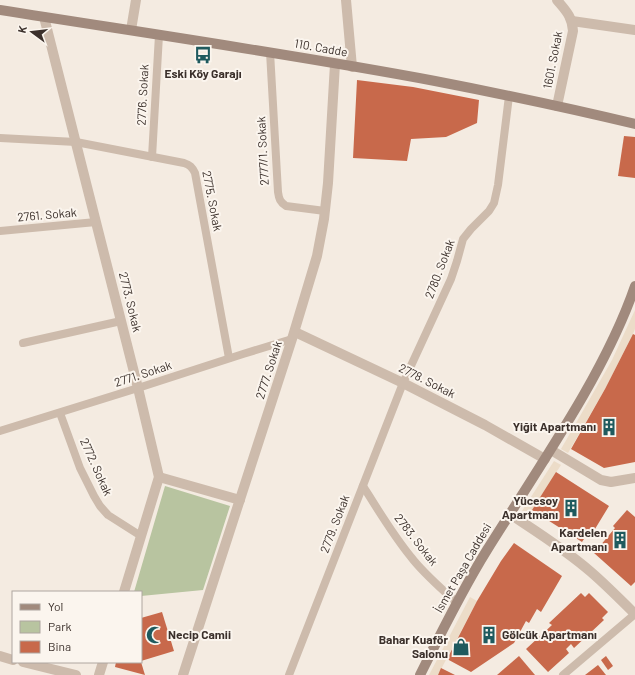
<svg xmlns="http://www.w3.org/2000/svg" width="635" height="675" viewBox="0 0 635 675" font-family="Barlow,sans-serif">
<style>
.park{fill:#b8c4a0}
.plaza{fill:#ecdcc8}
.building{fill:#c8694b}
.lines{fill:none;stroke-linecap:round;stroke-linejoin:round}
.lane{stroke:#cdbbac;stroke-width:8}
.street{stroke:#cdbbac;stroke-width:10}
.secondary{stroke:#a18a7d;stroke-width:10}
.labels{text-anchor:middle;stroke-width:4;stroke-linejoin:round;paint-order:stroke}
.street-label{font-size:12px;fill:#3b302b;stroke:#fbf5ee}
.poi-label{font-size:12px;font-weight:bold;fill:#3b302b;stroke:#fbf5ee;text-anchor:end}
</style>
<rect width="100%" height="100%" fill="#f4ebe1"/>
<polygon class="park" points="165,486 230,506 203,590 141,596 141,592 134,592"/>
<g class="plaza">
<polygon points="635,310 635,329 633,334 605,389 568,453 561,449 580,416 612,360"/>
<polygon points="554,461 561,465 528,516 522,511"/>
<polygon points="470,597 477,601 438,675 429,675"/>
</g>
<g class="building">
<polygon points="357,80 413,87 479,100 477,123 446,137 411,139 407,161 353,158"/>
<polygon points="624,136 635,137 635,178 618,176"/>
<polygon points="633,334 635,335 635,462 604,468 571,449 605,389"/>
<polygon points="556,472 609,506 595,529 592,527 582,542 532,510"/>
<polygon points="627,510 635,517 635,582 631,586 594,553 615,528 613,526"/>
<polygon points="514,543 562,576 541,612 537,609 529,623 526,621 514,643 471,672 447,659 477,601 501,561"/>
<polygon points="581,593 585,597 589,593 608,612 602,618 604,620 574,648 571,644 566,649 569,653 548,672 526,649 552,625 549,623"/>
<polygon points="162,612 174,651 141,661 141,618"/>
<polygon points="519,656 535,675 497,675"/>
<polygon points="606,656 613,666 608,670 601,660"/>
<polygon points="116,662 141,662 145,675 115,667"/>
<polygon points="598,665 606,675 585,675"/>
<polygon points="441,668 455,675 438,675"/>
</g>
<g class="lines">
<g class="lane">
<path d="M 270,52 L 278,192 C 279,199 280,202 286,206 L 325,211"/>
<path d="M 0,138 L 76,142 L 184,163 C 190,165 192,167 195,173 L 229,358"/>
<polyline points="152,157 159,35"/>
<polyline points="0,231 96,222"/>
<polyline points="23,343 121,321"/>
<polyline points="60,413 80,468 94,496 100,506 108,515 141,536"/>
<polyline points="0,431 138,388 243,354 292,339"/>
<path d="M 363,486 C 378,510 393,535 411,557 C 424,574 441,588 457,603"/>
<polyline points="289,675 403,383 451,279 457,261 463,239 471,229 489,211 494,203 498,185 509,96"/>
<polyline points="563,675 635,614"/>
</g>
<g class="street">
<polyline points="346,0 352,67"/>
<polyline points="44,17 138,388 159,477 124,592"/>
<polyline points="572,21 635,30"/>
<polyline points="131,30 136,0"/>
<path d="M 557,106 L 573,31 C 572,16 566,11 557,0"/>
<polyline points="295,332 403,383 485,425 545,459"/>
<polyline points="551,450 601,480 611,482 635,478"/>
<polyline points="159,477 240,500"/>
<path d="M 510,514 C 537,532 566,550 591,572 C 606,585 621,600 635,614"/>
<polyline points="0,656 13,660"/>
<polyline points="23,662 76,675"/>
<polyline points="99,675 103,662"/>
<polyline points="183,675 292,339 317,256 324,219 328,183 335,64"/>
</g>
<g class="secondary">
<path d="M 0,10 C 145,33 291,54 435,81 C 502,94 569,108 635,124"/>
<path d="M 420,675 C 441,633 462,590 487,550 C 519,499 553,448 583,396 C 603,361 622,324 635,286"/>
</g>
</g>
<defs>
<g id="bus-bare" transform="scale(1.38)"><path d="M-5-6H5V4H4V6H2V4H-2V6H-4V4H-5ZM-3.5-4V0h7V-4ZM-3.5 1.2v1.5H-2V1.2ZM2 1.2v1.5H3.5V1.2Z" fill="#1f5a5e" stroke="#fbf5ee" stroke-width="2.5" paint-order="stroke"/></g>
<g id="building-bare" transform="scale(1.38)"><path d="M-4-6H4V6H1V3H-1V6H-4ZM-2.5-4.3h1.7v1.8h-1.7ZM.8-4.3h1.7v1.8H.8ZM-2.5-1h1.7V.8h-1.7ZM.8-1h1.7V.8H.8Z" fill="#1f5a5e" stroke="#fbf5ee" stroke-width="2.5" paint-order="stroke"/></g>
<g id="mosque-bare" transform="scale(1.38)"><path d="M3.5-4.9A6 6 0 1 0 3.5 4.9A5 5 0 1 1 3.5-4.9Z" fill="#1f5a5e" stroke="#fbf5ee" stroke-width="2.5" paint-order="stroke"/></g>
<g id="shop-bare" transform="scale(1.38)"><path d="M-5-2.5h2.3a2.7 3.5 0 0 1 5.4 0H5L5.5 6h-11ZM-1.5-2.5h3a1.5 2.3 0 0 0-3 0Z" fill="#1f5a5e" stroke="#fbf5ee" stroke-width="2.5" paint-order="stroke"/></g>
</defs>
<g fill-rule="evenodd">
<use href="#bus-bare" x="203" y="55"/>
<use href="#building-bare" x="609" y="427"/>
<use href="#building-bare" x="571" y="508"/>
<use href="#building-bare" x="620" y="540"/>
<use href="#mosque-bare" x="155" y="635"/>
<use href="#building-bare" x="489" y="635"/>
<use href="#shop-bare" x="461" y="647"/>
</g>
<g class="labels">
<g class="street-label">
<text transform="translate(321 48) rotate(10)" y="4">110. Cadde</text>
<text transform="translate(553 60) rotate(-79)" y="4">1601. Sokak</text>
<text transform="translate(143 95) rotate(-87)" y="4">2776. Sokak</text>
<text transform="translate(263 151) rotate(-93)" y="4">2777/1. Sokak</text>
<text transform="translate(212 201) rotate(79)" y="4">2775. Sokak</text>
<text transform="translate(47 215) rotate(-5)" y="4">2761. Sokak</text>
<text transform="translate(440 269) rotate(-69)" y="4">2780. Sokak</text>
<text transform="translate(130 302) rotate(76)" y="4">2773. Sokak</text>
<text transform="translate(269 370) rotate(-72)" y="4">2777. Sokak</text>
<text transform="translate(143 374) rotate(-18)" y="4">2771. Sokak</text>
<text transform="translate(427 381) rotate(27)" y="4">2778. Sokak</text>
<text transform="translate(96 467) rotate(66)" y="4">2772. Sokak</text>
<text transform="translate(335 524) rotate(-69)" y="4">2779. Sokak</text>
<text transform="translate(416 540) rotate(52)" y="4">2783. Sokak</text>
<text transform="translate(463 568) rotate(-60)" y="4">İsmet Paşa Caddesi</text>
</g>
<g class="poi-label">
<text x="203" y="78" text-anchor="middle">Eski Köy Garajı</text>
<text x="596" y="431">Yiğit Apartmanı</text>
<text x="558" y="505">Yücesoy<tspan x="558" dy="14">Apartmanı</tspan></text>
<text x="607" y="537">Kardelen<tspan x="607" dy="14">Apartmanı</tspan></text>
<text x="168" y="639" text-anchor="start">Necip Camii</text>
<text x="502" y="639" text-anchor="start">Gölcük Apartmanı</text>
<text x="448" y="644">Bahar Kuaför<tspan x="448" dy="14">Salonu</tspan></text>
</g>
</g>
<rect x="12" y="591" width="130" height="72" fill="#fbf5ee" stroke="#aea6a0"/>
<rect x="20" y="604" width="20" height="6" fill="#a18a7d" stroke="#aea6a0"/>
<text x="48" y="611" font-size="12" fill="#3b302b">Yol</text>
<rect x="20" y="621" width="20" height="12" fill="#b8c4a0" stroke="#aea6a0"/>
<text x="48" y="631" font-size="12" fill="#3b302b">Park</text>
<rect x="20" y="641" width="20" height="12" fill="#c8694b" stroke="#aea6a0"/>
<text x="48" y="651" font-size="12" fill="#3b302b">Bina</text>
<g transform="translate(32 32) rotate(285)" stroke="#fbf5ee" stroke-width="3" paint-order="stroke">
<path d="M0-3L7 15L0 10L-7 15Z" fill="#3b302b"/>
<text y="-6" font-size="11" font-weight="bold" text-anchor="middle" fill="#3b302b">K</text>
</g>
</svg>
